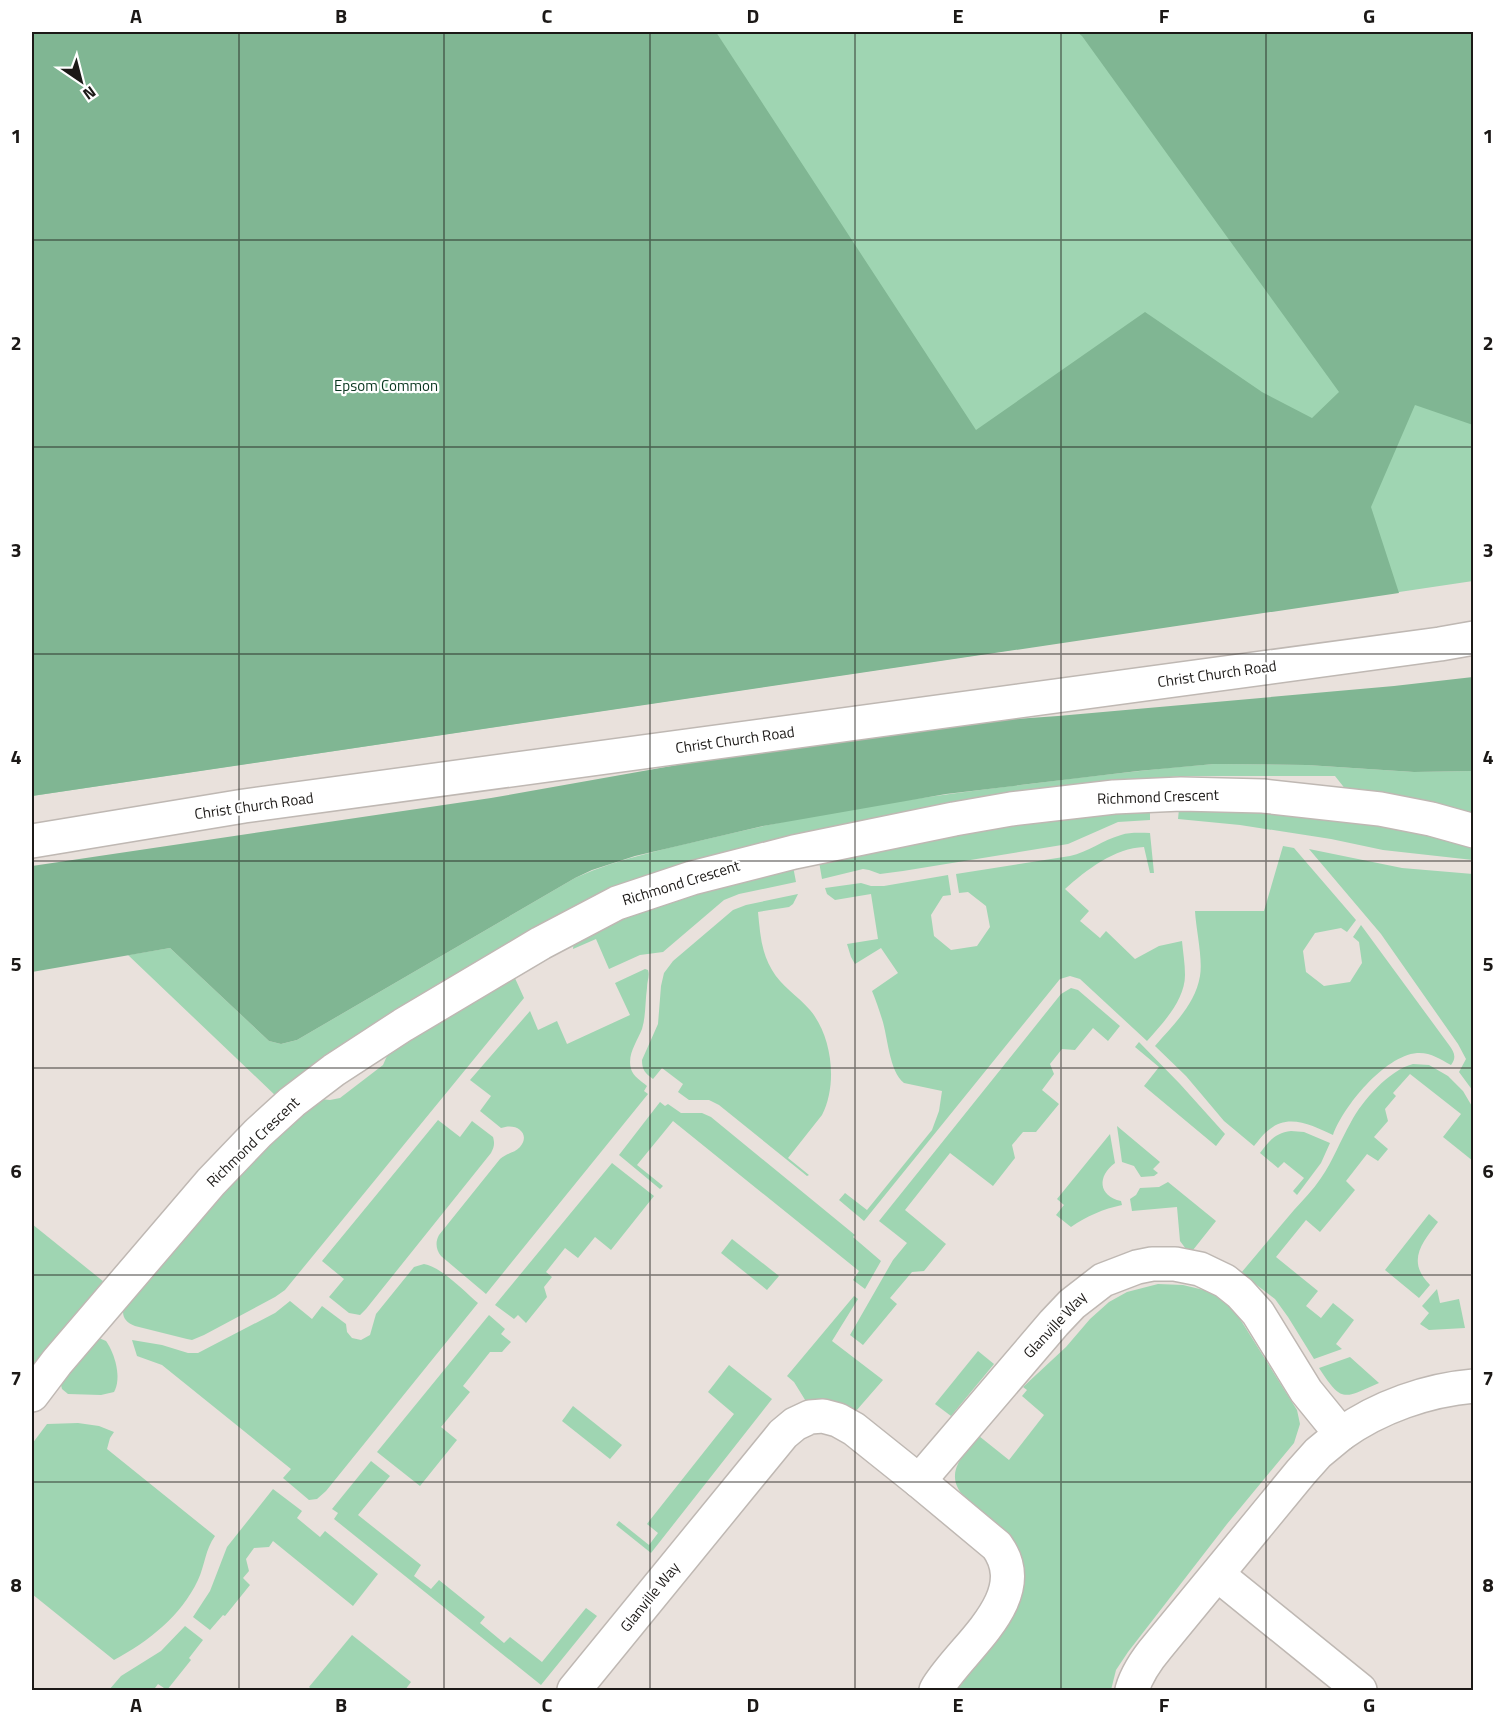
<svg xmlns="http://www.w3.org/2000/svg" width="1505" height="1722" viewBox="0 0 1505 1722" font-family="'Titillium Web',sans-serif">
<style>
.green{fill:#9fd5b2}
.forest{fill:#80b693}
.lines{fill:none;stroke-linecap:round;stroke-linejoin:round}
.street-casing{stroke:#bfb8b3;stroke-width:36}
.secondary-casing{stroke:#bfb8b3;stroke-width:36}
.street{stroke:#fff;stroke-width:33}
.secondary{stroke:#fff;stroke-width:33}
.grid{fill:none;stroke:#1c1917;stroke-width:1.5;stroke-opacity:0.55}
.labels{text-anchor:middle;stroke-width:4.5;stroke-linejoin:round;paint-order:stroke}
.park-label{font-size:15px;fill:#08351e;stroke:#fff}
.street-label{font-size:15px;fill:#1c1917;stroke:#fff}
.neatline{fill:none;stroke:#1c1917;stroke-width:2}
.grid-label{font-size:20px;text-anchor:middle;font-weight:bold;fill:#1c1917}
</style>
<rect width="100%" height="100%" fill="#e9e1dc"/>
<g class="green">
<polygon points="32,32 1473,32 1473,581 32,796"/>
<path d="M 1214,764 L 1307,765 L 1414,772 L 1473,771 L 1473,817 L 1350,795 L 1335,776 L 1181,776 L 1135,780 L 688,868 L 278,1098 L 128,955 L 170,948 L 269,1041 L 281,1044 L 297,1040 L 575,878 C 622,857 674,847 724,835 C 824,811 926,796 1029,784 C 1090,776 1152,769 1214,764 Z"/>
<polygon points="1150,807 1150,820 1118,822 1068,844 903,871 880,874 869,870 863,869 822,879 818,856 891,841"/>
<path d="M 1179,809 C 1227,811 1276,812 1325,818 C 1374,824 1424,833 1473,843 L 1473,860 L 1383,850 L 1331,839 L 1240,825 L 1178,819 Z"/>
<path d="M 1150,833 L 1154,873 L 1150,873 L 1144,847 C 1115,848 1086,870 1065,889 L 1089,911 L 1080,921 L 1100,938 L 1106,931 L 1135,959 L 1159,946 L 1182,941 C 1183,952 1185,964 1185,975 C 1185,1000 1163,1023 1147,1041 L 1080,979 L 1070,976 L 1060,979 L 864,1221 L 839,1200 L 845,1193 L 867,1210 L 932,1130 L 939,1111 L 942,1091 L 904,1083 C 889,1071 888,1037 882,1019 C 879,1010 876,1000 872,991 L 898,973 L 881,948 L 855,964 L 851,957 L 847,944 L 878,939 L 871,894 L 835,900 L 827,894 L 825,888 L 861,883 L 871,886 L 884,886 L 948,875 L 951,895 L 943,896 L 931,915 L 934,936 L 951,950 L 977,946 L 990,927 L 986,906 L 968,892 L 959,893 L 956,874 L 1070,856 C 1088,852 1103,840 1121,835 C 1130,832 1141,833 1150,833 Z"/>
<path d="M 1283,846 L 1294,848 L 1356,920 L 1347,932 L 1341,928 L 1315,933 L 1303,951 L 1306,972 L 1324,986 L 1350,982 L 1362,963 L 1359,942 L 1353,937 L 1361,925 L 1449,1045 C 1454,1052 1457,1057 1451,1065 C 1440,1059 1430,1052 1417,1053 C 1384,1056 1343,1107 1333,1135 C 1314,1126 1289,1113 1270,1129 C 1264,1133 1259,1140 1254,1146 L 1224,1121 L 1186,1076 L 1155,1046 C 1173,1025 1195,1005 1200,976 C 1203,959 1196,929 1195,911 L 1264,911 Z"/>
<polygon points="1309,849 1402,868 1473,874 1473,1091 1459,1072 1466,1059 1458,1044 1381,934"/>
<polygon points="792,861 796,882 739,894 724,900 663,952 640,955 609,969 596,939 573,949 574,940 579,932"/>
<path d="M 798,894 L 793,904 L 789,907 L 758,912 C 760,932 761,952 772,970 C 781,986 798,996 810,1010 C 832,1036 838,1084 822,1115 L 788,1158 L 809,1175 L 807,1176 L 719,1105 L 709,1100 L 689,1100 L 678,1092 L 683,1084 L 662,1068 L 653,1079 C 645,1073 642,1070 642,1060 L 658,1024 L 661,986 L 664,973 L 673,961 L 733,910 L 746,905 Z"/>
<path d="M 537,961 L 539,964 L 514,976 L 524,998 L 285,1290 L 275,1297 L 204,1335 L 192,1340 L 187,1339 L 135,1326 C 125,1322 121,1316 124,1306 L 239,1172 L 320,1099 L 330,1100 L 340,1098 L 383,1065 L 394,1040 Z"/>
<path d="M 645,969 L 648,970 C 650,976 647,981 647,988 C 645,1002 646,1016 642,1029 C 637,1042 627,1054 631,1069 C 633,1076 641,1081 647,1086 L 644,1091 L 648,1094 L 486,1294 L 441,1256 C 436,1250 435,1242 439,1235 L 500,1159 C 506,1153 515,1153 520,1147 C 531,1134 517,1122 501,1128 L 480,1111 L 491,1096 L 470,1080 L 530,1011 L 538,1030 L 557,1021 L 567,1044 L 630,1015 L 615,983 Z"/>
<polygon points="1071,988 1078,990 1120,1026 1108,1041 1093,1028 1075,1050 1062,1049 1050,1064 1054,1074 1042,1090 1059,1104 1036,1132 1023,1132 1012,1145 1015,1158 993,1186 950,1153 905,1210 946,1244 924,1271 912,1272 890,1298 897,1304 863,1345 850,1335 893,1260 907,1243 879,1221 1061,994"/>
<polygon points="1139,1042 1180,1084 1225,1134 1216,1146 1144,1086 1159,1067 1135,1047"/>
<path d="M 1413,1064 L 1429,1065 L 1448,1076 L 1463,1091 L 1473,1108 L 1473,1161 L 1443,1137 L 1461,1114 L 1410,1074 L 1393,1093 L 1396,1096 L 1385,1109 L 1388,1121 L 1374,1137 L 1388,1149 L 1378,1161 L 1367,1154 L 1346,1181 L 1355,1190 L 1320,1232 L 1306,1220 L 1276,1257 L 1318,1291 L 1306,1306 L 1321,1318 L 1333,1303 L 1354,1320 L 1336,1344 L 1342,1349 L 1314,1359 L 1288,1317 L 1275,1299 L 1241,1273 C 1259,1252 1276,1231 1294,1210 C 1303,1200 1313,1190 1321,1178 C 1333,1161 1340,1141 1351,1122 C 1362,1101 1389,1070 1413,1064 Z"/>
<polygon points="660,1102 665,1106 668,1104 681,1113 702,1113 711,1117 855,1235 853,1237 881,1261 865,1289 853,1280 859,1271 673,1121 637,1165 663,1186 660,1189 619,1155"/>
<path d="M 438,1120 L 460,1137 L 472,1121 L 493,1137 C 495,1144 494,1147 491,1153 L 366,1309 L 360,1315 L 349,1313 L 329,1297 L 344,1279 L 322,1261 Z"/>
<polygon points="1117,1126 1160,1162 1153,1169 1158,1173 1154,1176 1141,1177 1134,1166 1122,1162"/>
<path d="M 1291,1131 L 1304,1132 L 1330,1143 L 1321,1163 L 1297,1195 L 1293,1191 L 1304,1178 L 1284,1162 L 1278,1168 L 1260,1153 C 1269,1141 1275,1133 1291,1131 Z"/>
<path d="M 1110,1134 L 1115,1163 C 1097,1176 1098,1196 1121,1201 L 1122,1205 C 1103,1209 1087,1216 1071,1227 L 1056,1215 L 1064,1205 L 1057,1199 Z"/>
<polygon points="612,1163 654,1196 611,1250 595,1237 578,1258 565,1248 546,1272 552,1277 544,1287 547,1297 526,1323 518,1315 514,1319 495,1305"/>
<polygon points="1168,1182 1216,1221 1193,1250 1186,1249 1180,1241 1177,1207 1132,1211 1130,1199 1136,1195 1140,1188 1159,1187"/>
<path d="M 1429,1214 L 1438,1222 C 1422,1243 1406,1261 1430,1285 L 1419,1298 L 1385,1270 Z"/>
<polygon points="32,1224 109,1286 32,1382"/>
<polygon points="732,1239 779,1276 767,1290 721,1253"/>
<path d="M 424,1264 C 440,1266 465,1292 478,1303 L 326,1491 L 317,1499 L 309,1500 L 283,1478 L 291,1469 L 162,1365 L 137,1356 L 132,1340 L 162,1345 L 188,1353 L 198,1353 L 275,1313 L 290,1301 L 312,1319 L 322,1306 L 346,1324 L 347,1332 L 352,1338 L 361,1340 L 370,1335 L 376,1314 L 414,1267 Z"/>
<path d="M 1158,1284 L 1183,1285 L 1208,1291 L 1217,1296 L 1235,1311 L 1297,1410 L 1300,1424 L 1294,1443 L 1227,1524 L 1128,1652 L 1116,1670 L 1111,1690 L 956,1690 C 976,1652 1021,1625 1024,1578 C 1024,1572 1024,1566 1021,1561 C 1016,1550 990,1520 980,1511 C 970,1501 954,1492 955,1475 C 956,1460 970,1447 979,1436 L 1009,1460 L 1044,1415 L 1022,1396 L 1027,1390 L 1023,1387 L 1066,1347 L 1090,1319 L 1109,1302 L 1127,1292 Z"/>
<polygon points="1437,1289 1440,1303 1459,1299 1465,1328 1429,1330 1420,1324 1429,1313 1422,1306"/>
<path d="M 854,1296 L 858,1299 L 832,1341 L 883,1380 L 856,1411 C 840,1401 825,1402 807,1403 L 794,1382 L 787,1376 Z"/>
<polygon points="489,1315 505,1329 501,1334 511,1342 502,1352 490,1352 463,1386 470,1392 441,1427 457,1440 420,1486 377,1452"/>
<path d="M 99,1338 L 106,1341 C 115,1354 122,1378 114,1392 L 101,1395 L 68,1394 L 62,1389 L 61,1385 L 93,1344 Z"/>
<polygon points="978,1351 994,1364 951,1416 935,1404"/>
<path d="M 1350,1357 L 1379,1383 C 1343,1399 1342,1403 1319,1368 Z"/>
<polygon points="729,1365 772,1399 651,1553 616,1525 619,1521 649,1545 658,1533 647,1524 650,1520 734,1414 708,1392"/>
<polygon points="573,1406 622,1445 610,1459 562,1421"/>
<path d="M 78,1423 L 99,1426 L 114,1432 L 110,1438 L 107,1449 L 215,1536 C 205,1550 205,1565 198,1580 C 181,1616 148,1642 114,1660 L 32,1594 L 32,1444 L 47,1424 Z"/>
<polygon points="371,1461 390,1476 358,1515 421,1565 414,1576 431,1589 439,1580 485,1617 480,1623 504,1643 510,1637 542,1662 586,1608 597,1616 541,1685 334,1519 338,1513 332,1509"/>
<polygon points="273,1489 302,1511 297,1518 320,1537 325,1531 378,1574 353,1606 273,1541 269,1547 254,1548 246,1559 249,1571 243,1578 250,1585 225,1616 223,1615 210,1630 193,1617 210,1591 227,1547"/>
<polygon points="185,1626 203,1640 189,1658 191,1660 167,1690 158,1684 155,1688 143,1688 141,1690 109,1690 121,1676 161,1651"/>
<polygon points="352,1635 411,1682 405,1690 313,1690 309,1687"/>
</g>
<g class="forest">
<polygon points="32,32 716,32 976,430 1145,312 1262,392 1312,418 1339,392 1082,36 1077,32 1473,32 1473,425 1415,405 1371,507 1399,593 32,796"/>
<polygon points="1473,677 1473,771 1414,772 1307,765 1214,764 1138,771 946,794 763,826 635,856 592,870 575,878 297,1040 281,1044 269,1041 170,948 32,972 32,866 491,798 784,746 956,723 1058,716 1394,686"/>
</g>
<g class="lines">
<g class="street-casing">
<g id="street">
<polyline points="32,1395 57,1362 211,1182 258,1133 292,1102 334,1070 403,1025 541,943 617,903 692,878 794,852 954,819 1011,809 1114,797 1181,794 1263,796 1380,809 1431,819 1474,831"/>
<path d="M 919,1481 L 997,1546 C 1035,1599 959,1649 936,1690"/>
<polyline points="1218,1575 1360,1690"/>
<path d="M 574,1690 L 783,1434 L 795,1424 L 810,1417 L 823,1416 L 838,1420 L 854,1429 L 919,1481 L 1054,1323 L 1072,1304 L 1103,1280 L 1137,1267 L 1152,1264 L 1175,1264 L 1200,1269 L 1225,1281 L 1240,1293 L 1258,1313 L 1306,1391 L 1341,1434 C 1379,1407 1427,1390 1474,1386"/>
<path d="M 1132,1690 C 1137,1673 1147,1659 1158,1646 L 1301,1472 L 1318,1453 L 1341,1434"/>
</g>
</g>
<g class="secondary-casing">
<polyline id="secondary" points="32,841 244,806 1440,644 1474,638"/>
</g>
<use href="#street" class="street"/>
<use href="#secondary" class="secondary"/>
</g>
<path class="grid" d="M 239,32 L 239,1690M 444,32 L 444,1690M 650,32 L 650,1690M 855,32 L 855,1690M 1061,32 L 1061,1690M 1266,32 L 1266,1690M 32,240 L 1474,240M 32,447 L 1474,447M 32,654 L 1474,654M 32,861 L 1474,861M 32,1068 L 1474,1068M 32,1275 L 1474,1275M 32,1482 L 1474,1482"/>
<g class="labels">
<g class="park-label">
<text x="386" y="391">Epsom Common</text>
</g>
<g class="street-label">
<text transform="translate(1217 674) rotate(-8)" y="5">Christ Church Road</text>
<text transform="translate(735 740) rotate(-8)" y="5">Christ Church Road</text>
<text transform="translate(1158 797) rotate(-2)" y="5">Richmond Crescent</text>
<text transform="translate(254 806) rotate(-8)" y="5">Christ Church Road</text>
<text transform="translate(681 883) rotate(-17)" y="5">Richmond Crescent</text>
<text transform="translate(253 1142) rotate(-44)" y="5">Richmond Crescent</text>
<text transform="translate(1055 1325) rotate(-47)" y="5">Glanville Way</text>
<text transform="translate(650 1597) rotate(-51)" y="5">Glanville Way</text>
</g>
</g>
<rect width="1505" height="1722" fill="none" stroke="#ffffff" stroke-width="66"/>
<g transform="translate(81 81) rotate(145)" stroke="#ffffff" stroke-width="4.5" paint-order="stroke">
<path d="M0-4.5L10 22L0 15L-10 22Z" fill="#1c1917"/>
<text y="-9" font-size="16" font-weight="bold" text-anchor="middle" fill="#1c1917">N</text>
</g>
<rect x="33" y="33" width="1439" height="1656" class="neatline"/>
<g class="grid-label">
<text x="136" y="23">A</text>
<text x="341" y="23">B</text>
<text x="547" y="23">C</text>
<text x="753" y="23">D</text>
<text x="958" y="23">E</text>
<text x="1164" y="23">F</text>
<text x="1369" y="23">G</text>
<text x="16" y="143">1</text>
<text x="1488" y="143">1</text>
<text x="16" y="350">2</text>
<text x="1488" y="350">2</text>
<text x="16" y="557">3</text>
<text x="1488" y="557">3</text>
<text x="16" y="764">4</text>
<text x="1488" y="764">4</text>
<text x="16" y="971">5</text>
<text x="1488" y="971">5</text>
<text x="16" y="1178">6</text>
<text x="1488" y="1178">6</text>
<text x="16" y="1385">7</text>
<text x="1488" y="1385">7</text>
<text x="16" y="1592">8</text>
<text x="1488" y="1592">8</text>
<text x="136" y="1712">A</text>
<text x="341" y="1712">B</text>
<text x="547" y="1712">C</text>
<text x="753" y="1712">D</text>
<text x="958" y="1712">E</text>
<text x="1164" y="1712">F</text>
<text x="1369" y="1712">G</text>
</g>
</svg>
